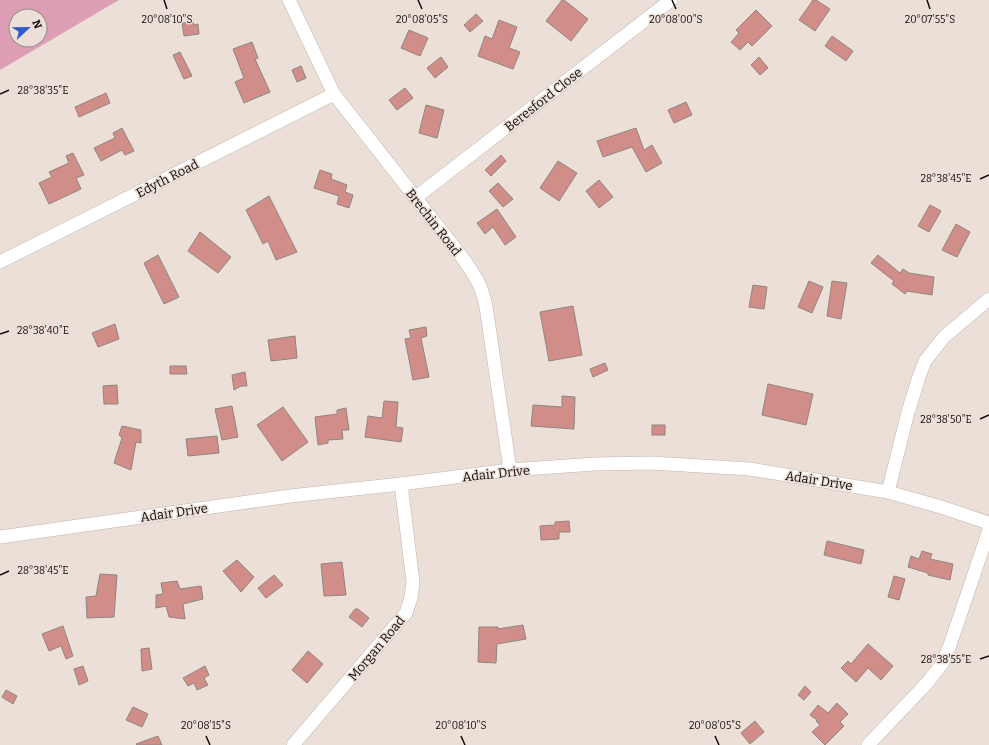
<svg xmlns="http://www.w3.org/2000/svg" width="989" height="745" viewBox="0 0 989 745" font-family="Bitter,serif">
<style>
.green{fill:#de9fb6;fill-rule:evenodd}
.building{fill:#d18e88;stroke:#918482}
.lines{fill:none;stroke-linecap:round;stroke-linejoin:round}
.minor-casing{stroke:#c0b5ae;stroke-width:14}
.minor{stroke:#fff;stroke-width:13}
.ticks{fill:none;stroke:#100c0a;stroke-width:1.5}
.labels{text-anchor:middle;stroke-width:3;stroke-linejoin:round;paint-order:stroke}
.street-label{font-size:13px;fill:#100c0a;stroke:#ebdfd8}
.ticks-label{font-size:10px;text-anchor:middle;fill:#100c0a;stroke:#ebdfd8;stroke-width:3;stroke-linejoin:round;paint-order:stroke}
</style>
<rect width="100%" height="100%" fill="#ebdfd8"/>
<path class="green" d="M 0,0 L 119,0 L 0,70 ZM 16,16 L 40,16 L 40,40 L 16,40 Z"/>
<g class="building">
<polygon points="562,0 564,0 588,19 571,41 546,21"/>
<polygon points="813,0 816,0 830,9 815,31 799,20"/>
<polygon points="756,10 772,26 752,46 748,42 740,50 731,42 739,33 736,30"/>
<polygon points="476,14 483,21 470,32 464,25"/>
<polygon points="499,20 517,27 509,48 520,52 513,69 478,56 485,36 492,39"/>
<polygon points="193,22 194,25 198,24 199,34 184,36 182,23"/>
<polygon points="409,30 428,38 420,56 401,48"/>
<polygon points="832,36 853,51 846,61 825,46"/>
<polygon points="252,42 258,58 255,59 270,92 244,103 235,82 244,78 233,49"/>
<polygon points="180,52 192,76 184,79 173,55"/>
<polygon points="441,57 448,67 435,78 427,68"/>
<polygon points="759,57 768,68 760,75 751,65"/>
<polygon points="301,66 306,78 297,82 292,70"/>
<polygon points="405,88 413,98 397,110 389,100"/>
<polygon points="106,93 110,103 79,117 75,107"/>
<polygon points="686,102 692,115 674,123 668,110"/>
<polygon points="426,105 444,110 437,138 419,133"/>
<polygon points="122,128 134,151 125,155 122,150 101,161 94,148 115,138 113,133"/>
<polygon points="636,128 644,150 652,145 662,163 646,172 632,147 603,157 597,141"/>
<polygon points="73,153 84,175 76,178 81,189 49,204 39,183 52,177 49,172 69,163 66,156"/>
<polygon points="501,155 506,161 491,176 485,170"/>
<polygon points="558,161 577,173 559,201 540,188"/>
<polygon points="320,170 332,174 331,179 347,185 345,192 353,195 349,208 337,204 339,196 314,188"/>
<polygon points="599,180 613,197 599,208 586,191"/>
<polygon points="498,183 513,199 503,207 489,191"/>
<polygon points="269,196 297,252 276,260 268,241 263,244 246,210"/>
<polygon points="930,205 941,211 929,232 918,226"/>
<polygon points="497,209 516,237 505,245 493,227 485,234 477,223"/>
<polygon points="956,224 970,232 957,257 942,250"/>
<polygon points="200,232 231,257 218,273 188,251"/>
<polygon points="158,255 179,297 164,304 144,263"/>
<polygon points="878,255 900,273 903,269 909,273 934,277 932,295 907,291 905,294 892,284 894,281 871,263"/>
<polygon points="809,281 823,287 812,313 798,307"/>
<polygon points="832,281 847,283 841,319 827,316"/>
<polygon points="753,285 767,287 764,309 749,307"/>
<polygon points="573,306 582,355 549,361 540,312"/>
<polygon points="115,324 119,339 98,347 92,333"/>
<polygon points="426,327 427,336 421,338 429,377 413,380 405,339 411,338 409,330"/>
<polygon points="295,336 297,358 271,361 268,340"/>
<polygon points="605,363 608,370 593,377 590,369"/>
<polygon points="170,366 186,366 187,374 170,374"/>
<polygon points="245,372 247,386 241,386 234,390 232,375"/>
<polygon points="768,384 813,394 806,425 762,415"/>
<polygon points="117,385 118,404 104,404 103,386"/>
<polygon points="562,396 575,397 574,429 531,426 533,405 562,407"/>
<polygon points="384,401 398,402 396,427 403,428 401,442 365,437 368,416 382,418"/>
<polygon points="232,406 238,437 222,440 215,409"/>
<polygon points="283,407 308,442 282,461 257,425"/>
<polygon points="346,408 349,430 342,430 343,439 328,440 328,443 318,445 315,417 337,414 337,410"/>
<rect x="652" y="425" width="13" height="10"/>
<polygon points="122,426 141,430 141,443 136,442 131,470 114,463 122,438 119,435"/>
<polygon points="217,436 219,453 188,456 186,439"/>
<polygon points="569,521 570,532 559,532 559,539 541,540 540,526 555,525 555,522"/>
<polygon points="827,541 864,550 861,564 824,555"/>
<polygon points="922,551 932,554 930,559 953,564 950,580 928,575 928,573 908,567 911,556 919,559"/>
<polygon points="237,560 254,577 241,592 223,571"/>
<polygon points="342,562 346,595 324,596 321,564"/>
<polygon points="100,574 117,575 114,617 87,618 86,597 96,596"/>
<polygon points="274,575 283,585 266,598 258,588"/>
<polygon points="894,576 905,579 899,600 888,597"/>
<polygon points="177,581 180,589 201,586 203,599 183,604 185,619 169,617 166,606 156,608 156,595 163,594 161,583"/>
<polygon points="355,609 358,609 369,618 362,627 349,617"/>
<polygon points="523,625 526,639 497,644 496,663 478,662 479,627 498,627 498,629"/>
<polygon points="63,626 73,656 66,659 61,646 49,651 42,634"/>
<polygon points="868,644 893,666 881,680 868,668 856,682 841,668 848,661 851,664"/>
<polygon points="149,648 152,669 142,671 141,649"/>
<polygon points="308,651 323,664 307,683 292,670"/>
<polygon points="83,666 88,681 79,685 74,669"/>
<polygon points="205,666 209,675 204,678 208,685 197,690 194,683 188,686 183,678"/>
<polygon points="805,686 811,692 804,700 798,695"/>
<polygon points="6,690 17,696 13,704 2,697"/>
<polygon points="837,703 848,714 840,722 844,726 825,745 812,732 820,725 816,721 817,720 810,715 818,705 828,713"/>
<polygon points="133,707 148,714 142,727 126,720"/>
<polygon points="755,721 764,732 750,744 741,733"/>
<polygon points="158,736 162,745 137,745 136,744"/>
</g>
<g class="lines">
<g class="minor-casing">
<g id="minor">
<path d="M 289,0 L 334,94 L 462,257 C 477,279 483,286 487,313 L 510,470"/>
<polyline points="415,198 671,0"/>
<polyline points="0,262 334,94"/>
<polyline points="888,492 908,412 919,377 925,361 944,337 989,299"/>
<polyline points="0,537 290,496 401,484 510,470 595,464 651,463 750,469 888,492 941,507 989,523"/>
<polyline points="293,745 406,613 411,598 413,582 401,484"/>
<polyline points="868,745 927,683 942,664 950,645 989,530"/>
</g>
</g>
<use href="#minor" class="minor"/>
</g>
<path class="ticks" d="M 164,0 L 167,9M 418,0 L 422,9M 672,0 L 676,9M 927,0 L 930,9M 0,94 L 9,90M 980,179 L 989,175M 0,334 L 9,331M 980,419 L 989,415M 0,575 L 9,571M 980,659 L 989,656M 206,736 L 210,745M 461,736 L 465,745M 715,736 L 719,745"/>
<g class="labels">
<g class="street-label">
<text transform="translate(543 99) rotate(-38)" y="5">Beresford Close</text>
<text transform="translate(167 178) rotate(-27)" y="5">Edyth Road</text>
<text transform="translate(434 222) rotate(52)" y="5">Brechin Road</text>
<text transform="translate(496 473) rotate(-6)" y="5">Adair Drive</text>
<text transform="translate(819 480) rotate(9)" y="5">Adair Drive</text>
<text transform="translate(174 512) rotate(-8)" y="5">Adair Drive</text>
<text transform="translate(376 648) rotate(-50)" y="5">Morgan Road</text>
</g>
</g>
<g class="ticks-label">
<text x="167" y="23">20°08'10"S</text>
<text x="422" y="23">20°08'05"S</text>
<text x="676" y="23">20°08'00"S</text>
<text x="930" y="23">20°07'55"S</text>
<text x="43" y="94">28°38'35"E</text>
<text x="946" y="182">28°38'45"E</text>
<text x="43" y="334">28°38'40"E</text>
<text x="946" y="423">28°38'50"E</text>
<text x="43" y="574">28°38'45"E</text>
<text x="946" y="663">28°38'55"E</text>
<text x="206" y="729">20°08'15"S</text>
<text x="461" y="729">20°08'10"S</text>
<text x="715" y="729">20°08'05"S</text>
</g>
<g transform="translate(28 28) rotate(68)"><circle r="19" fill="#ebdfd8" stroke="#938b86"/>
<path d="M0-3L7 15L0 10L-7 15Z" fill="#315bca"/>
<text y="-6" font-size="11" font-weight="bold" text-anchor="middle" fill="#100c0a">N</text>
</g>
</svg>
